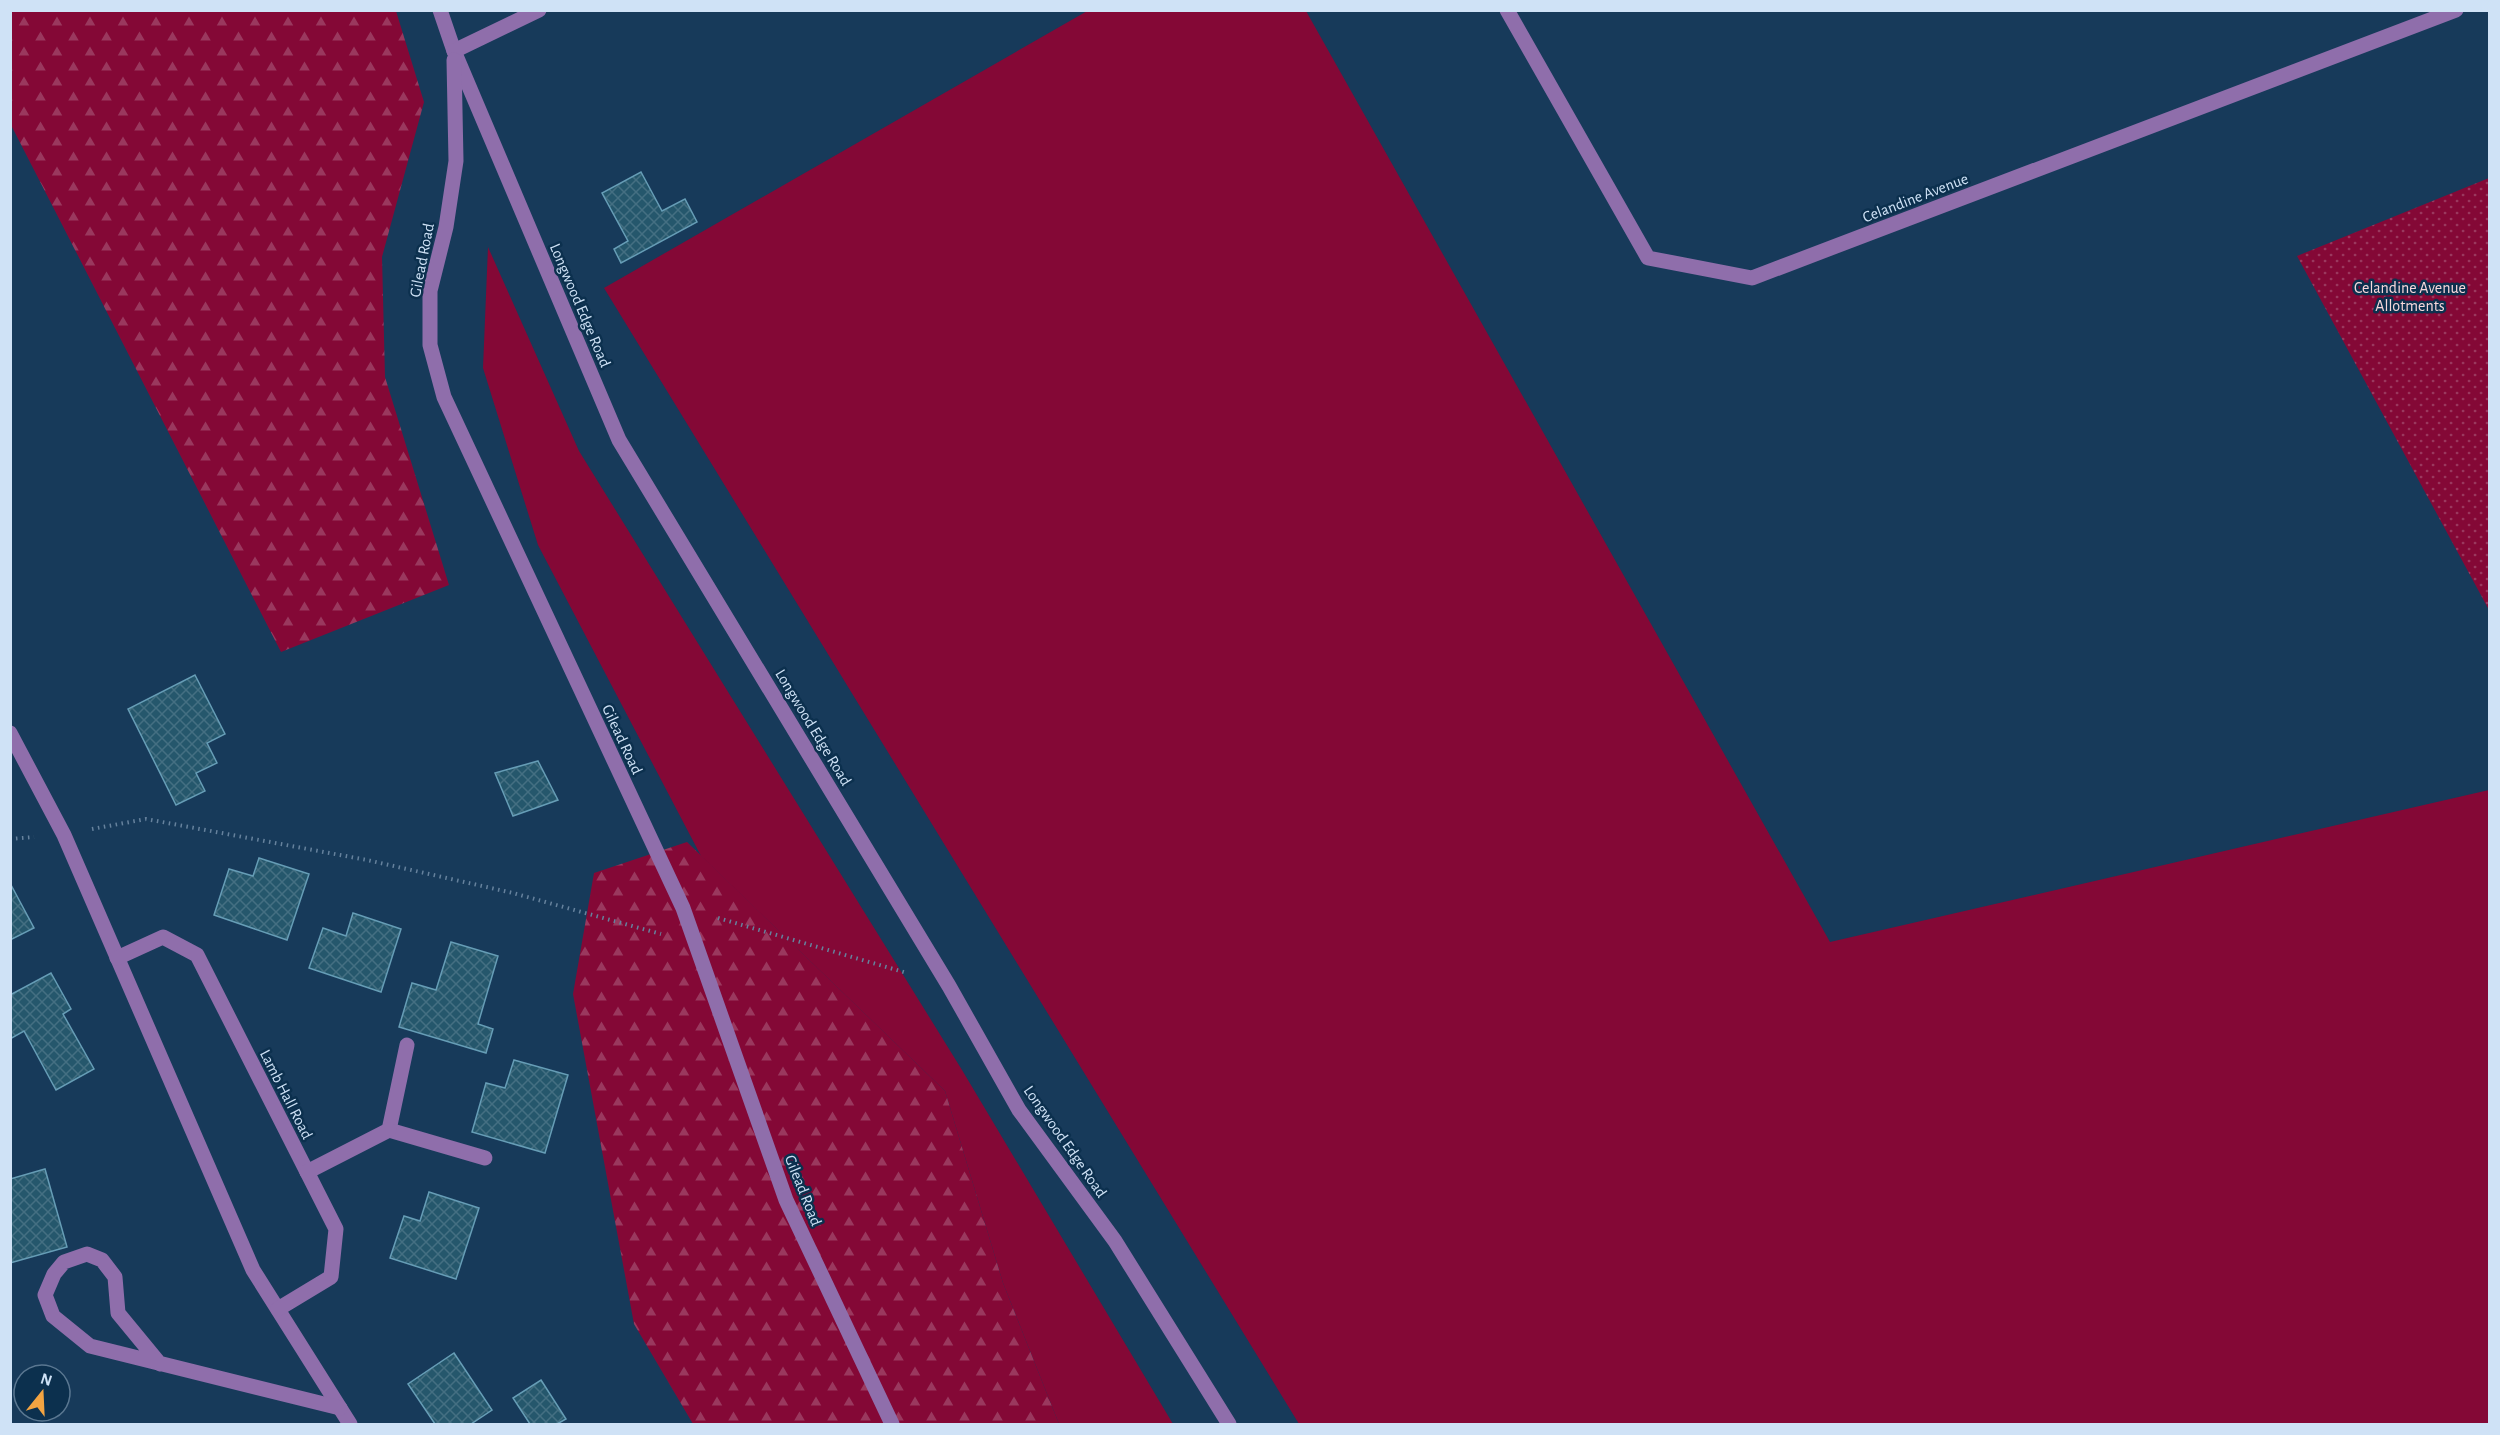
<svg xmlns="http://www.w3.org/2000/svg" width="2500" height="1435" viewBox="0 0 2500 1435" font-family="'Alegreya Sans',sans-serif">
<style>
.green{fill:#840836}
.forest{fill:url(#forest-firs)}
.garden{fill:url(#garden-dots)}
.building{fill:url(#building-cross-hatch);stroke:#669db6;stroke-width:1.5}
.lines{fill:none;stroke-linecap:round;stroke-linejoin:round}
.path{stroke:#66829d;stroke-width:4;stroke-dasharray:1.5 4.5;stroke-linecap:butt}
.minor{stroke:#8f6eab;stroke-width:15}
.labels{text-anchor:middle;stroke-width:5;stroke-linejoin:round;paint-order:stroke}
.street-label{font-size:16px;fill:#cfe2f6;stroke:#0c304e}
.park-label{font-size:16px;fill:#f8d7db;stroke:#0c304e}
</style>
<defs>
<pattern id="forest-firs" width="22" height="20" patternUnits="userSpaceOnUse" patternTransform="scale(1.5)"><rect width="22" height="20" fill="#840836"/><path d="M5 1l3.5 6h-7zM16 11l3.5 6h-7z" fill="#9a385e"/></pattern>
<pattern id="garden-dots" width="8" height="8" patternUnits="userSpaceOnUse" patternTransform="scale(1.5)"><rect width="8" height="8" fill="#840836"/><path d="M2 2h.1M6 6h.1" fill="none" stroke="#9a385e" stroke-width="1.8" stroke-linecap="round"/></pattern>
<pattern id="building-cross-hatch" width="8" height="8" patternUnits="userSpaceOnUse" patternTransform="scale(1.5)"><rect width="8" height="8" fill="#25576c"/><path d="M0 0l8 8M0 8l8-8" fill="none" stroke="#446f82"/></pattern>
</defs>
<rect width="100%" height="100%" fill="#173a5a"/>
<g class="green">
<polygon points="1089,10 1306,11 1830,942 2489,790 2489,1424 1299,1424 604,288"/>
<polygon points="488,247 579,451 962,1070 1173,1424 1059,1424 1003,1283 945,1091 701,856 538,545 483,368"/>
</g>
<g class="forest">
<polygon points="11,10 396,11 424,102 382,257 385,377 449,585 281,652 11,125"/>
<polygon points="687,842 945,1091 1003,1283 1059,1424 693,1424 634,1324 573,994 594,873"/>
</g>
<polygon class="garden" points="2489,178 2489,610 2297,256"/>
<g class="building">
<polygon points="641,172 662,211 685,199 697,222 621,263 614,249 628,241 602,193"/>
<polygon points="195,675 225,734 207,743 217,763 196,773 205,791 176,805 128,709"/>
<polygon points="538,761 558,800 513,816 495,773"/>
<polygon points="259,858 309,874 287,940 214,915 229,869 253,876"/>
<polygon points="10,883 34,928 10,940"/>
<polygon points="353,913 401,929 381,992 309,968 323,928 346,936"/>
<polygon points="451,942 498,956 478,1024 493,1029 486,1053 399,1027 412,983 436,990"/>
<polygon points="51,973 71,1009 63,1014 94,1069 56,1090 24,1031 10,1039 10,995"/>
<polygon points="514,1060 568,1075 545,1153 472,1132 486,1083 505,1088"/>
<polygon points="45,1169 67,1247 10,1263 10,1179"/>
<polygon points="429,1192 479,1208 456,1279 390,1258 404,1216 420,1221"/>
<polygon points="454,1353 492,1410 471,1424 435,1424 408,1384"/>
<polygon points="541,1380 566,1419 557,1424 530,1424 513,1398"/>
</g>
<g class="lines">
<g class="path">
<polyline points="92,829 146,819 367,860 513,893 661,934"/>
<polyline points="10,839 34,837"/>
<polyline points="718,918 907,973"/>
</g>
<g class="minor">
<polyline points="440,10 454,51 619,440 949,986 1019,1110 1115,1241 1229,1424"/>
<polyline points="1507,10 1648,258 1752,278 2456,10"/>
<polyline points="454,51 539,10"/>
<polyline points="454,60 456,161 446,227 430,291 430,345 444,397 683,908 786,1200 892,1424"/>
<polyline points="10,733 64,835 253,1270 350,1424"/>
<polyline points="117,958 163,937 197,955 336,1229 331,1277 278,1309"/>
<polyline points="407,1045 389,1130 485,1158"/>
<polyline points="307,1172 389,1130"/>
<polyline points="160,1364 118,1313 115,1277 102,1260 87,1254 64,1262 54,1274 45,1295 53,1316 90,1346 340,1408"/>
</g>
</g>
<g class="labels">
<g class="street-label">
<text transform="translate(1915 197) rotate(-21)" y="6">Celandine Avenue</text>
<text transform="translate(421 260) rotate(-79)" y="6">Gilead Road</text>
<text transform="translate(581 305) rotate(67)" y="6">Longwood Edge Road</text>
<text transform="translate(814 727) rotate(59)" y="6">Longwood Edge Road</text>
<text transform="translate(623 739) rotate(65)" y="6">Gilead Road</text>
<text transform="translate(287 1094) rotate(63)" y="6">Lamb Hall Road</text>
<text transform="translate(1066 1141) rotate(55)" y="6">Longwood Edge Road</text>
<text transform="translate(804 1190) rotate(68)" y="6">Gilead Road</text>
</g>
<g class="park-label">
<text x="2410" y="293">Celandine Avenue<tspan x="2410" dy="18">Allotments</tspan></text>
</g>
</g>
<rect width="2500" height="1435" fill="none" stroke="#cfe2f6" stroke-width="24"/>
<g transform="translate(42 1393) rotate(18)"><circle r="28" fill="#0c304e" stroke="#5a7791" stroke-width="1.5"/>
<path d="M0-4.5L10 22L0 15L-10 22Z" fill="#f3a442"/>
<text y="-9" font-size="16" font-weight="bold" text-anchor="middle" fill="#cfe2f6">N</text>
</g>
</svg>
